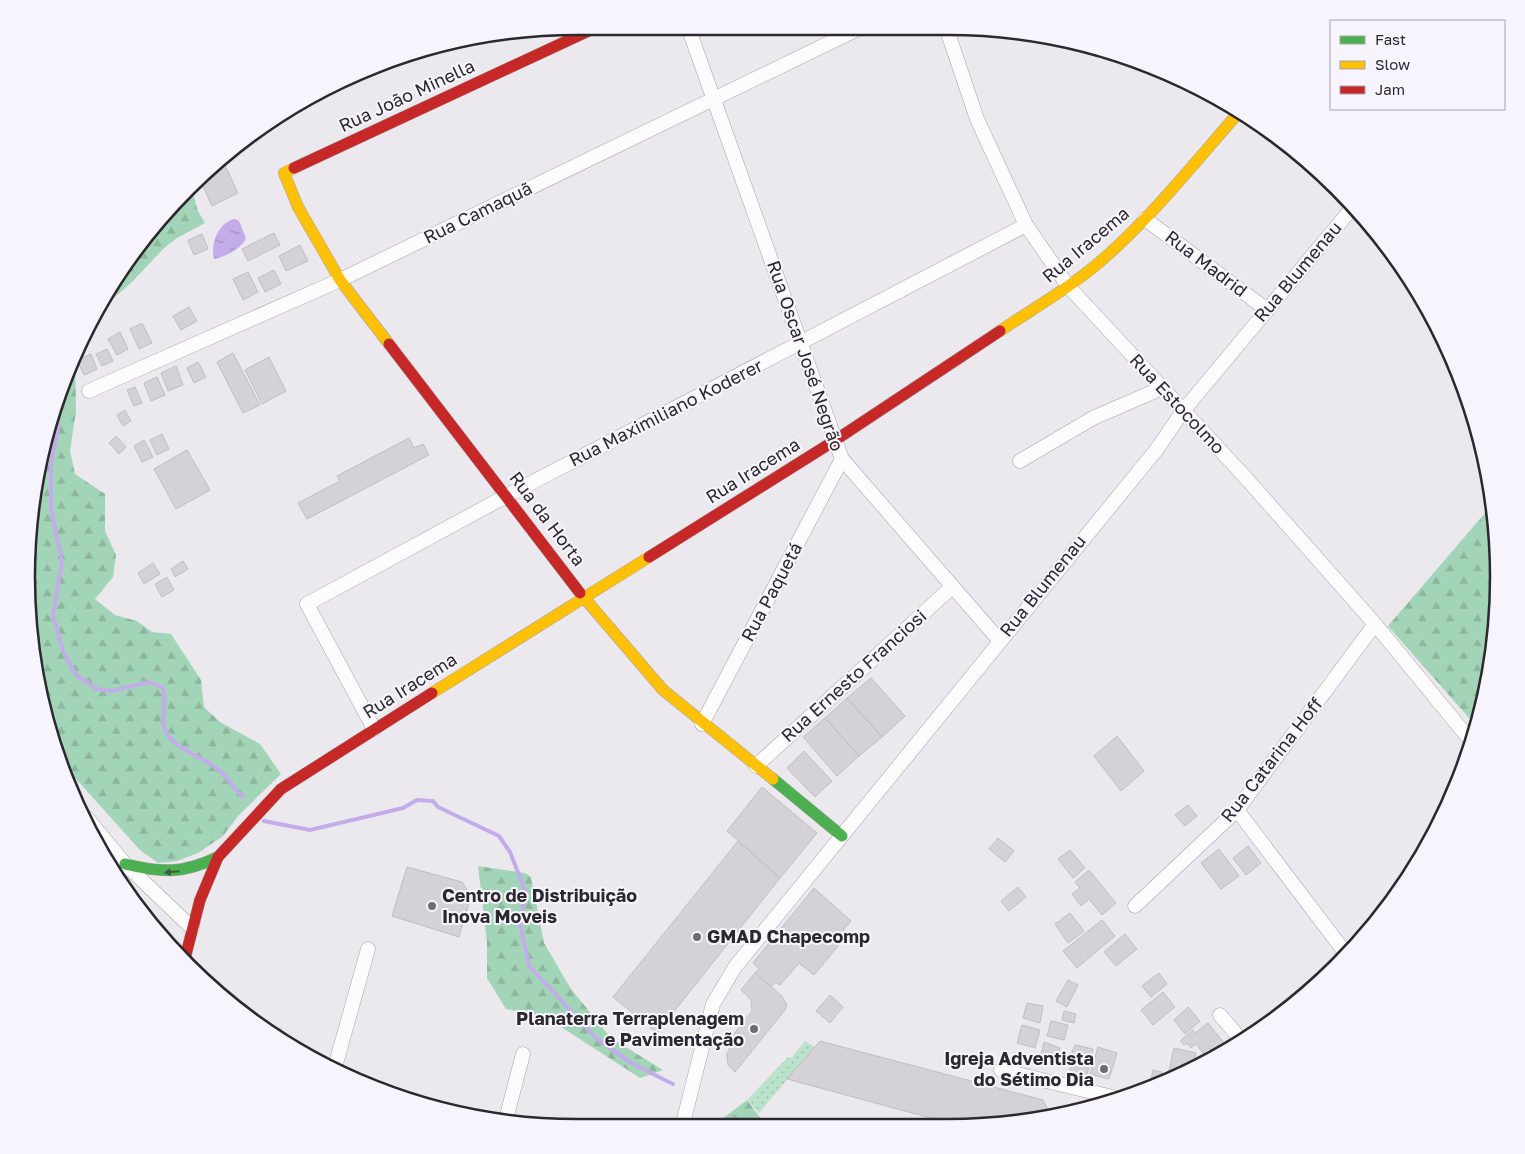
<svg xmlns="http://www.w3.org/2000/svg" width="1525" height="1154" viewBox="0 0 1525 1154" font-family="'Golos Text',sans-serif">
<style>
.grass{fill:url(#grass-dots)}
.forest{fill:url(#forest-firs)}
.water{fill:url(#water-ripples)}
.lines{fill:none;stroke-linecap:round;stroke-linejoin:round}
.stream{stroke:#c3acea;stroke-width:4}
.building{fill:#d4d2d7;stroke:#c0bec2}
.street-casing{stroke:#a5a4a8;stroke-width:15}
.fast-casing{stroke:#a5a4a8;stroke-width:12}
.slow-casing{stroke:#a5a4a8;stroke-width:12}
.jam-casing{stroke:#a5a4a8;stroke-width:12}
.street{stroke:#fcfcfc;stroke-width:14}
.fast{stroke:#4caf50;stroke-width:11}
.slow{stroke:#ffc107;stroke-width:11}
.jam{stroke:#c62828;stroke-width:11}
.oneway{fill:#385f3b}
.poi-dot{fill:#6e6c71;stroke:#f7f4fe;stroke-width:2}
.labels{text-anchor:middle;stroke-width:4;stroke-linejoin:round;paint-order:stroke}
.street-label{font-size:18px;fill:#2b292d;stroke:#f7f4fe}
.poi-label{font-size:18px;font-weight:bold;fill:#2b292d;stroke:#f7f4fe;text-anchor:start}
.rim{fill:none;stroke:#2b292d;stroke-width:2.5}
</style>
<defs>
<pattern id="grass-dots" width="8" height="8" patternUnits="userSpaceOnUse" patternTransform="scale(1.25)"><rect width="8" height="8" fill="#bbe2ca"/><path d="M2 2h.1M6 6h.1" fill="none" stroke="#a1c2ae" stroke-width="1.8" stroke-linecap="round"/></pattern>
<pattern id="forest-firs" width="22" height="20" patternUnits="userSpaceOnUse" patternTransform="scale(1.25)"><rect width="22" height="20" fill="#a2d5b7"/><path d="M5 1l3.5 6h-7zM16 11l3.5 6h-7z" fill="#8cb79e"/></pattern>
<pattern id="water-ripples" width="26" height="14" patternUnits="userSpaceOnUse" patternTransform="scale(1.25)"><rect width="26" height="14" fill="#c3acea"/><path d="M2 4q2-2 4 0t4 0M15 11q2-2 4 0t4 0" fill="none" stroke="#9f8cbe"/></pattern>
</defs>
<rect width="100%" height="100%" fill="#ebe9ee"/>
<polygon class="grass" points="805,1041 815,1047 759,1113 747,1100 788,1057 791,1058"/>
<g class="forest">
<polygon points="191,186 198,211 205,223 177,238 163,249 133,281 96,314 80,343 83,333 163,214"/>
<polygon points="75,356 76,411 70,451 75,474 105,494 105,531 116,555 113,577 95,599 115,615 137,621 152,632 171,634 201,680 204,707 220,722 260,744 281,774 238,816 223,836 198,853 177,861 158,863 140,850 58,759 27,613 37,469"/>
<polygon points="1492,505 1499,577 1488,684 1476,726 1388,626"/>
<polygon points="478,866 525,873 531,877 544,943 571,989 611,1038 663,1070 640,1078 555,1023 537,1015 506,1009 487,978 487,942"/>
<polygon points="747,1100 764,1123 717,1123"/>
</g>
<path class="water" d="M 235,219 L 239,221 L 246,238 C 242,249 224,257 214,259 C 210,245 218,222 235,219 Z"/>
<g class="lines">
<g class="stream">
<path d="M 58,408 L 58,430 L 51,463 L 51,509 L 62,562 L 53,615 L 64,654 L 76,675 L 97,689 L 112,691 L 149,682 L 163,688 C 167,702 160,716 165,730 C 171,748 206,758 220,771 C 228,779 235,789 243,797"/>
<polyline points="264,821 310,830 403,808 417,800 433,801 438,807 499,836 510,852 526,893 520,923 529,966 596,1038 631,1063 673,1084"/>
<polyline points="735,1119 738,1123"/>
</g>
</g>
<g class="building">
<polygon points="222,159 238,193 212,206 199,178 214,163"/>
<polygon points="274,233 280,245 248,261 242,249"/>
<polygon points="202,234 208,249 194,255 188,240"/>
<polygon points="300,245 308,261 286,271 279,256"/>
<polygon points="274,270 281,284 265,292 258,278"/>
<polygon points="248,272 258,292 243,300 233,279"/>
<polygon points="189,307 197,321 181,330 173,316"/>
<polygon points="142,323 152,343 139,349 130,329"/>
<polygon points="120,332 128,349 117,355 108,339"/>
<polygon points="107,349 113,361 102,366 96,354"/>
<polygon points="233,353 260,405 243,413 217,362"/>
<polygon points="91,354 97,369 84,375 77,360"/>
<polygon points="269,357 286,391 262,404 245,370"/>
<polygon points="198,362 206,377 194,383 187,368"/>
<polygon points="176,366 183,385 168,391 161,373"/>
<polygon points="157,377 165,395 151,401 144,383"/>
<polygon points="135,387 142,403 134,406 127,390"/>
<polygon points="125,410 131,421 123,426 117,415"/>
<polygon points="162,434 169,449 157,455 150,440"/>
<polygon points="116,436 126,447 119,454 109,443"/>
<polygon points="409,438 414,448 423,444 429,455 307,519 298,503 340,481 337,476"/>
<polygon points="144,440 153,457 142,462 134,446"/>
<polygon points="187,450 210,490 176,509 154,469"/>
<polygon points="183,561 188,569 175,577 171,569"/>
<polygon points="153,563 160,574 144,584 138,573"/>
<polygon points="167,577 174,590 162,597 155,584"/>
<polygon points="871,678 905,716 882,737 847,698"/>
<polygon points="847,698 882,737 859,756 825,718"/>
<polygon points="825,718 859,756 837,776 803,737"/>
<polygon points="1117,736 1144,771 1121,791 1094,756"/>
<polygon points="804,751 832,781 815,797 787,768"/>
<polygon points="762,787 817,833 780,878 727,831"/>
<polygon points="1188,805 1197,816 1185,826 1175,815"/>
<polygon points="998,838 1014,851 1005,862 989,849"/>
<polygon points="738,841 780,878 657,1033 613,997"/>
<polygon points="1248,846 1261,863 1246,875 1233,858"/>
<polygon points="1219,849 1239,876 1221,889 1201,863"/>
<polygon points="1070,850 1085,868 1073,878 1058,859"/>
<polygon points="407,867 462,882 471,896 459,937 392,916"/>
<polygon points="1089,870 1116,903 1102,915 1089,899 1081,906 1072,894 1080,888 1075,882"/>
<polygon points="1018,887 1026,897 1009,911 1001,901"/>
<polygon points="814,888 851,921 843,930 848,934 814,975 799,963 780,985 775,982 771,987 755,973 759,969 753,963"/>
<polygon points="1070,913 1084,931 1068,943 1055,924"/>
<polygon points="1102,920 1115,936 1077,968 1063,951"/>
<polygon points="1125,934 1137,949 1116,966 1104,952"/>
<polygon points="755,973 781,995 787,1005 785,1010 735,1072 728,1065 727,1054 735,1037 733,1035 752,1011 751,1000 741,990"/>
<polygon points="1159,973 1167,984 1151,997 1142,986"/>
<polygon points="1068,980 1078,985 1067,1007 1056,1001"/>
<polygon points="1163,992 1175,1007 1153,1025 1141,1010"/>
<polygon points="830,995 843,1007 830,1023 816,1011"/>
<polygon points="1027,1003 1043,1006 1040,1023 1023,1018"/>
<polygon points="1188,1007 1200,1021 1185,1034 1174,1020"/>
<polygon points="1064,1011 1076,1014 1074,1023 1062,1020"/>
<polygon points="1051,1021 1068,1025 1064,1040 1047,1036"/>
<polygon points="1208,1023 1228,1048 1213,1054 1209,1048 1203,1053 1196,1044 1191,1048 1187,1043 1184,1045 1180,1041 1193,1030 1195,1033"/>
<polygon points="258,1024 281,1029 279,1039 271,1035"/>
<polygon points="1022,1025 1040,1030 1035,1048 1017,1043"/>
<polygon points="820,1041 1043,1100 1051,1116 1020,1123 949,1123 787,1079"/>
<polygon points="1044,1042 1060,1048 1056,1063 1040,1059"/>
<polygon points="1075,1045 1093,1049 1086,1080 1070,1076 1070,1062 1068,1062"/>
<polygon points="1098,1047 1117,1053 1109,1079 1090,1074"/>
<polygon points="1174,1048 1196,1053 1193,1065 1177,1073 1169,1071"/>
<polygon points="1153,1070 1162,1072 1160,1081 1152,1085 1150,1085"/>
</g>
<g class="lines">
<g class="street-casing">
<g id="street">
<polyline points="688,27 842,459 999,640"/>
<polyline points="946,27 977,119 1026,225 1068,286 1245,477 1375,624 1471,741"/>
<polyline points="1145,219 1266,309"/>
<polyline points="89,391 340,280 862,27"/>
<polyline points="1020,461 1093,418 1162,388"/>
<polyline points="702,724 842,459"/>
<polyline points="374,729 307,604 508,495 1026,225"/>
<polyline points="756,766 952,587"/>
<polyline points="1237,810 1347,955"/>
<polyline points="87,818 125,864 192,928"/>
<polyline points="1135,906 1237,810 1375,624"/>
<polyline points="1220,1015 1242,1041"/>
<polyline points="335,1067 368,949"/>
<polyline points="1001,1070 1121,1099"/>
<polyline points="505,1123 523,1054"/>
<polyline points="683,1123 713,1004 735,967 1157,449 1183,411 1353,207"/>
</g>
</g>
<g class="fast-casing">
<g id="fast">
<polyline points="773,779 842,836"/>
<path d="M 125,864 C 162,873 183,874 218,857"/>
</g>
</g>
<g class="slow-casing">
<g id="slow">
<polyline points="294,168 284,173 298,207 340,280 389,344"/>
<path d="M 1000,331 C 1037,306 1078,283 1111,252 C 1158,209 1198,159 1240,111"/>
<polyline points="580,593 663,690 773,779"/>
<polyline points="432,693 649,557"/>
</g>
</g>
<g class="jam-casing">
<g id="jam">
<polyline points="294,168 599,26"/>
<polyline points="389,344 580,593"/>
<polyline points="649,557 834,441 1000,331"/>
<polyline points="184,962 200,900 218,857 281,789 432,693"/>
</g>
</g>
<use href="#street" class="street"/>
<use href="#fast" class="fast"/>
<use href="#slow" class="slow"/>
<use href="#jam" class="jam"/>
</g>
<defs><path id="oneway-solid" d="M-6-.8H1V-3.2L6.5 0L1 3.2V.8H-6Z" transform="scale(1.25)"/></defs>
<use class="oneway" href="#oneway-solid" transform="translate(172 872) rotate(175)"/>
<g class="poi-dot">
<circle cx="432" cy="906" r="5"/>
<circle cx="697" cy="937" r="5"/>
<circle cx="754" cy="1029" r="5"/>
<circle cx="1104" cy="1069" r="5"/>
</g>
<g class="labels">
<g class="street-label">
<text transform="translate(407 96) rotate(-25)" y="6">Rua João Minella</text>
<text transform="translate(478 213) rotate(-26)" y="6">Rua Camaquã</text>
<text transform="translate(1086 245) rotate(-40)" y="6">Rua Iracema</text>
<text transform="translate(1206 264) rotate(37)" y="6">Rua Madrid</text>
<text transform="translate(1298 272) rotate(-50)" y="6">Rua Blumenau</text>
<text transform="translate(805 356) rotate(71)" y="6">Rua Oscar José Negrão</text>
<text transform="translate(1177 404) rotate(47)" y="6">Rua Estocolmo</text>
<text transform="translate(666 413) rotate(-27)" y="6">Rua Maximiliano Koderer</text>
<text transform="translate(753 471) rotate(-32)" y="6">Rua Iracema</text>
<text transform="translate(547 519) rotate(53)" y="6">Rua da Horta</text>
<text transform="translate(1043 586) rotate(-51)" y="6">Rua Blumenau</text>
<text transform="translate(772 592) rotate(-62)" y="6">Rua Paquetá</text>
<text transform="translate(854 676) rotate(-42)" y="6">Rua Ernesto Franciosi</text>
<text transform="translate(410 686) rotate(-32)" y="6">Rua Iracema</text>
<text transform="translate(1272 760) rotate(-52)" y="6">Rua Catarina Hoff</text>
</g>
<g class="poi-label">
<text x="442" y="902">Centro de Distribuição<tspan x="442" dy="21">Inova Moveis</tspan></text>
<text x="707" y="943">GMAD Chapecomp</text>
<text x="744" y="1025" text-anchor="end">Planaterra Terraplenagem<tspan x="744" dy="21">e Pavimentação</tspan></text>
<text x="1094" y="1065" text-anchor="end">Igreja Adventista<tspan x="1094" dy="21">do Sétimo Dia</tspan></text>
</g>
</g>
<path d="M0 0H1525V1154H0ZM577 35H948A542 542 0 0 1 1490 577V577A542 542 0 0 1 948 1119H577A542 542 0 0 1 35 577V577A542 542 0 0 1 577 35Z" fill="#f7f4fe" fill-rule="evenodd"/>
<path class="rim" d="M577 35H948A542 542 0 0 1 1490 577V577A542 542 0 0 1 948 1119H577A542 542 0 0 1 35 577V577A542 542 0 0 1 577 35Z"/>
<rect x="1330" y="20" width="175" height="90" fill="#f7f4fe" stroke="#a5a3aa"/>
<rect x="1340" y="36" width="25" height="8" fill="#4caf50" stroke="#a5a3aa"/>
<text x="1375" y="45" font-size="15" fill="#2b292d">Fast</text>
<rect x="1340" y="61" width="25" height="8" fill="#ffc107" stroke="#a5a3aa"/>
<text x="1375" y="70" font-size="15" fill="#2b292d">Slow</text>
<rect x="1340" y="86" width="25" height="8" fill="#c62828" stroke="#a5a3aa"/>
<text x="1375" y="95" font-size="15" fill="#2b292d">Jam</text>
</svg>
